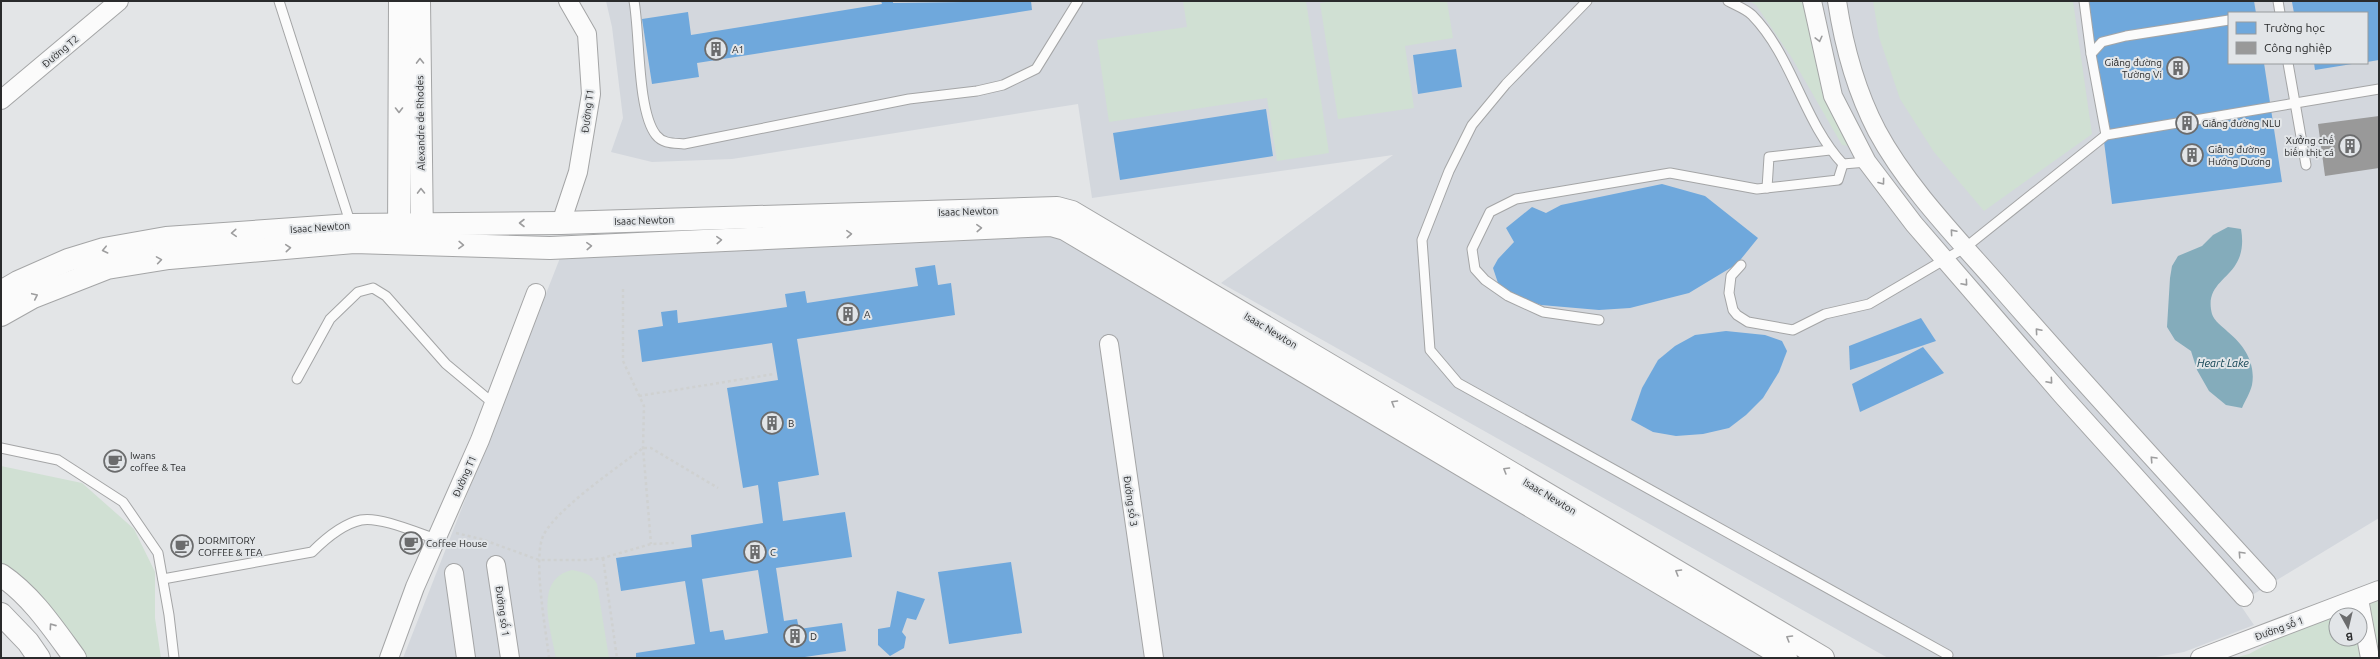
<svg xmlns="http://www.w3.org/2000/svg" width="2380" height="659" viewBox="0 0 2380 659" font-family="Ubuntu,sans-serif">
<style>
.built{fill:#d3d7dd;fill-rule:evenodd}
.green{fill:#d0e0d3}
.water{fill:#84acbb}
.schools{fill:#6fa8dc;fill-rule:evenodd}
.industry{fill:#999}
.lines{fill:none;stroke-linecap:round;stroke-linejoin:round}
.lane-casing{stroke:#a4a5a6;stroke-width:11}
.street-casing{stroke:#a4a5a6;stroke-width:20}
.secondary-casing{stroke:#a4a5a6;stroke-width:24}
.path{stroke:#cfd1d1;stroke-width:2.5;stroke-dasharray:3 3;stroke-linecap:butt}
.lane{stroke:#fbfbfb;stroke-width:9}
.street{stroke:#fbfbfb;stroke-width:18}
.secondary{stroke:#fbfbfb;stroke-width:22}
.oneway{stroke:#9d9d9e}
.labels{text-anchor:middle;stroke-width:4;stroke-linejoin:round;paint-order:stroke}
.poi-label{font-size:10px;fill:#2a2b2c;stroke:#e2e5e8;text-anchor:start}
.street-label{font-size:10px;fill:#2a2b2c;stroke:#e2e5e8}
.water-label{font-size:11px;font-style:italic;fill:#104252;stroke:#e2e5e8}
</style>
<rect width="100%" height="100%" fill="#e3e5e7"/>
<g class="built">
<path d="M 606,1 L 2379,1 L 2379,518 L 2239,603 L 2254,625 L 2184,652 L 2150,658 L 1888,658 L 1221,283 L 1393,155 L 1092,198 L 1078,104 L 732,159 L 652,162 L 611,152 L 623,118 L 612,27 ZM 2229,13 L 2367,13 L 2367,63 L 2229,63 Z"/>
<polygon points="1050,229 1779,658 403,658 560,258"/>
</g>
<g class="green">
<polygon points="1183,1 1306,1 1329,153 1277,161 1267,98 1109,122 1097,40 1187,27"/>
<polygon points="1332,1 1447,1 1453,38 1405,46 1414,108 1338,119 1320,3"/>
<polygon points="1749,1 1807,1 1849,146 1842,145 1792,58 1756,5"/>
<polygon points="1873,1 2073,1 2092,134 1984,211 1934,152 1900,99 1879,37"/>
<polygon points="1,466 82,483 134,529 155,572 155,618 161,658 68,658 1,579"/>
<path d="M 572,570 C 583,572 592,574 597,584 L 609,658 L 556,658 C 551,629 533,579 572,570 Z"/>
<polygon points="2379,598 2379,658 2234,658 2249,654 2297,628 2336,616 2336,639 2360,639 2360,615 2338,615"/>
</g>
<path class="water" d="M 2228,227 L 2241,229 C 2243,240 2243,253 2236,264 C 2226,281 2205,287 2212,314 C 2214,321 2223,327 2228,332 C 2244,345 2256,363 2252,385 C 2250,393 2245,401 2242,408 L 2226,405 L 2209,391 L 2197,370 L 2191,351 L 2175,340 L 2167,327 L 2170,278 L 2172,266 L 2178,256 L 2202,246 L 2213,235 Z"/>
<g class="schools">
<polygon points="881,1 893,1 893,3 1031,1 1032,10 697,63 699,77 652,84 642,19 688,12 691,35 882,4"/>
<polygon points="2086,1 2254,1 2256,13 2229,13 2229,63 2264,63 2282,182 2112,204"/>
<polygon points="2302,1 2379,1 2379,60 2367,62 2367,13 2294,13 2292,2"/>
<polygon points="1456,49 1462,87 1418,94 1413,55"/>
<polygon points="2314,63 2352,63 2352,64 2315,70"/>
<polygon points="1266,109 1273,156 1120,180 1113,133"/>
<polygon points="1662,184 1705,196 1758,238 1737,264 1689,293 1630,308 1599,310 1541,305 1518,298 1498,283 1493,268 1498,259 1514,242 1506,228 1532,207 1546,213 1561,205"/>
<path d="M 935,265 L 938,285 L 951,283 L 955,315 L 797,339 L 819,475 L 778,482 L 783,521 L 845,512 L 852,557 L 776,568 L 784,621 L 797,619 L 799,629 L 842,623 L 846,651 L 798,658 L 636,658 L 636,653 L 695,644 L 685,581 L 621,591 L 616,558 L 692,547 L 691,535 L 763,523 L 758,485 L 743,488 L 727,388 L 778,380 L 772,343 L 642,362 L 638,330 L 663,326 L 661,312 L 677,310 L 678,323 L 787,307 L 785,294 L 805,291 L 807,303 L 918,286 L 915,268 ZM 758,570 L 768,633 L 725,640 L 723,630 L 710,632 L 702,579 Z"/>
<polygon points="1921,318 1936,341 1850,370 1849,346"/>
<polygon points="1726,331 1765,335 1782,341 1787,351 1779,372 1763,398 1746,415 1729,428 1703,434 1676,436 1653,432 1631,420 1642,388 1658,360 1675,346 1695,335"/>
<polygon points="1923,347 1944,373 1860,412 1852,384"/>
<polygon points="1011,562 1022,633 949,644 938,572"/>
<polygon points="897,591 925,599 916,620 907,618 902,632 906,637 904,648 890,656 878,645 878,629 890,627"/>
</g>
<polygon class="industry" points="2379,116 2379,168 2325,176 2318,124"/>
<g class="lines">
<g class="lane-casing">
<g id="lane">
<polyline points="279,1 351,225"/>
<path d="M 634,1 C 640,33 637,111 656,135 C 663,144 674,143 684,144 L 909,99 L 977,91 L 1003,85 L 1036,69 L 1078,1"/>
<polyline points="1587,1 1506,84 1472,125 1449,171 1422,240 1430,350 1458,383 1948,655"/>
<path d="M 1728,1 C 1735,5 1746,9 1752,15 C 1793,57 1803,121 1843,164 L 1867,162"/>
<polyline points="2084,1 2091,54"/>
<polyline points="2278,1 2280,13"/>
<polyline points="2288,63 2306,165"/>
<polyline points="2106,135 2091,54 2102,42 2126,36 2229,20"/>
<polyline points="1767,188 1769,157 1830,150"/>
<polyline points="1741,265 1731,276 1729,293 1733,310 1737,315 1748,322 1793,330 1825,314 1869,304 1966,247 2106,135 2379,89"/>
<polyline points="1599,320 1543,312 1508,296 1485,280 1475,269 1472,249 1490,212 1516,199 1670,173 1757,189 1838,180 1843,164"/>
<polyline points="297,379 330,319 358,292 373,288 386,296 446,364 494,404"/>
<polyline points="1,448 58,460 123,502 158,553 169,615 174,658"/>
<path d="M 163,579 L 312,552 C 325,539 342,524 361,520 C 379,516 418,533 436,539"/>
</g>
</g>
<g class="street-casing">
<g id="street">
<polyline points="1812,1 1833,96 1867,162 1914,224 2062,395 2244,597"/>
<path d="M 1837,1 C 1844,47 1855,89 1877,131 C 1907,187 1958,239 2000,287 C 2087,387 2177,485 2267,583"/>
<polyline points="1,100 119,1"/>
<polyline points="561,223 578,172 591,94 587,34 568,1"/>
<polyline points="1109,344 1154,658"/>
<polyline points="496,565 510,658"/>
<polyline points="454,573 466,658"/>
<polyline points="2359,599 2370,658"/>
<polyline points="389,658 415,587 480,440 536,293"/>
<polyline points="2200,658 2379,590"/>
</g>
</g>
<g class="secondary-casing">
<g id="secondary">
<polyline points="419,1 422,239"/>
<polyline points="399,238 400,1"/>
<polyline points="1,292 18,282 68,260 104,249 166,238 351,225 561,223 1057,208 1072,212 1823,658"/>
<polyline points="1,315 33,297 107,268 169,258 354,242 550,248 1051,225 1065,229 1786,658"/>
<path d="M 1,575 C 32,596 53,628 75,658"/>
<polyline points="1,614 28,642 39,658"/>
</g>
</g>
<g class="path">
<polyline points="623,289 623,361 644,406 643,448 651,544"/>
<polyline points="639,396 774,374"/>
<polyline points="456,533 481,539 539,560 587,560 603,558 651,544 674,543"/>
<polyline points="603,558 617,658"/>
<path d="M 549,658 C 546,630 532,556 544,534 C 558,508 618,467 643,448 L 651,448 L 718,488"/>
</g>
<use href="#lane" class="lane"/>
<use href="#street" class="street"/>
<use href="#secondary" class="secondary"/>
</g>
<defs><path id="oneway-chevron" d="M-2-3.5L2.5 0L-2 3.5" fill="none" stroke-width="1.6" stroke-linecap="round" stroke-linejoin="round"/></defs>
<g class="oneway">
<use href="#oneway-chevron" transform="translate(1819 39) rotate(76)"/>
<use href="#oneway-chevron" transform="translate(420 61) rotate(-91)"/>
<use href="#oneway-chevron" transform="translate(399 110) rotate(90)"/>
<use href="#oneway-chevron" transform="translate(1882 182) rotate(53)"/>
<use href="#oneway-chevron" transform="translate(421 191) rotate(-91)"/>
<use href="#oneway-chevron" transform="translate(522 223) rotate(180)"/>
<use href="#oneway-chevron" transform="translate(979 228) rotate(-3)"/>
<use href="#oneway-chevron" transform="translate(1953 232) rotate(-131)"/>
<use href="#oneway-chevron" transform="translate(234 233) rotate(176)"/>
<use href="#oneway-chevron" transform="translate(849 234) rotate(-3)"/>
<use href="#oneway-chevron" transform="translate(719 240) rotate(-3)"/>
<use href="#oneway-chevron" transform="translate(461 245) rotate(2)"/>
<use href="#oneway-chevron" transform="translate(589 246) rotate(-3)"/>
<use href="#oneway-chevron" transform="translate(288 248) rotate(-5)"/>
<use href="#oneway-chevron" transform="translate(105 250) rotate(167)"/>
<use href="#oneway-chevron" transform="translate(159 260) rotate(-9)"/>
<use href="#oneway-chevron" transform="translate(1965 283) rotate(49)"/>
<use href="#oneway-chevron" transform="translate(35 296) rotate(-25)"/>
<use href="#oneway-chevron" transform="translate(2038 331) rotate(-131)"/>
<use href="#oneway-chevron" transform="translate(2050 381) rotate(49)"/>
<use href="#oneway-chevron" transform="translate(1394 403) rotate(-149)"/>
<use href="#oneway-chevron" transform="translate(2153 459) rotate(-133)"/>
<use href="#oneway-chevron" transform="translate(1506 470) rotate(-149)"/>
<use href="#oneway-chevron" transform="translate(2241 554) rotate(-133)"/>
<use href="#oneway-chevron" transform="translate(1678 572) rotate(-149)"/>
<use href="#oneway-chevron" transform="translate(52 626) rotate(-125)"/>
<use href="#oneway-chevron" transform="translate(1789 638) rotate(-149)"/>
</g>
<defs>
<g id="building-ring" transform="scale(1.15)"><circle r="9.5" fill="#e2e5e8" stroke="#6b6c6d" stroke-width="1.5"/><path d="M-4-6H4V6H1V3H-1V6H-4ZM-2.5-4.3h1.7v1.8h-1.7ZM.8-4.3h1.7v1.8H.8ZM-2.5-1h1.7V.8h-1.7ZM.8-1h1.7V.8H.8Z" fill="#6b6c6d"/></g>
<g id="cafe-ring" transform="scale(1.15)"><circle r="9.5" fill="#e2e5e8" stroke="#6b6c6d" stroke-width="1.5"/><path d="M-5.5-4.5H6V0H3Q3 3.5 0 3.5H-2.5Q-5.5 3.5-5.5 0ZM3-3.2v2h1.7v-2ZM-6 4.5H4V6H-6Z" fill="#6b6c6d"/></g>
</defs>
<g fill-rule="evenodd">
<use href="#building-ring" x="716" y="49"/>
<use href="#building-ring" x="2178" y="68"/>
<use href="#building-ring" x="2187" y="123"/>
<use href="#building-ring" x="2350" y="146"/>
<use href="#building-ring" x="2192" y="155"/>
<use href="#building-ring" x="848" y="314"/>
<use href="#building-ring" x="772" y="423"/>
<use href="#cafe-ring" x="115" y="461"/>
<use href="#cafe-ring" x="411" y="543"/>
<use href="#cafe-ring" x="182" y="546"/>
<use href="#building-ring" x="755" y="552"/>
<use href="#building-ring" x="795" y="636"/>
</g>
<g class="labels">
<g class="poi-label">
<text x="732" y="53">A1</text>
<text x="2162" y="66" text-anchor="end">Giảng đường<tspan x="2162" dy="12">Tường Vi</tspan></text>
<text x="2202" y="127">Giảng đường NLU</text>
<text x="2334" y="144" text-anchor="end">Xưởng chế<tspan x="2334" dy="12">biến thịt cá</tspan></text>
<text x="2208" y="153">Giảng đường<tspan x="2208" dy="12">Hướng Dương</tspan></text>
<text x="864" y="318">A</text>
<text x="788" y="427">B</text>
<text x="130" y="459">Iwans<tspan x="130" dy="12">coffee &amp; Tea</tspan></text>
<text x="198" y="544">DORMITORY<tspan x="198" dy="12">COFFEE &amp; TEA</tspan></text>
<text x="426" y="547">Coffee House</text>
<text x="770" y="556">C</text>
<text x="810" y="640">D</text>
</g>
<g class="street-label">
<text transform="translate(60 51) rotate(-40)" y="4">Đường T2</text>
<text transform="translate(587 111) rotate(-83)" y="4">Đường T1</text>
<text transform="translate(420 123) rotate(-91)" y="4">Alexandre de Rhodes</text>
<text transform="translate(968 211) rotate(-2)" y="4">Isaac Newton</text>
<text transform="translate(644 220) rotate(-2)" y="4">Isaac Newton</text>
<text transform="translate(320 227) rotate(-4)" y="4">Isaac Newton</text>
<text transform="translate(1271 330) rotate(31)" y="4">Isaac Newton</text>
<text transform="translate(464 476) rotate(-66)" y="4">Đường T1</text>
<text transform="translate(1550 496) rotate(31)" y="4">Isaac Newton</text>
<text transform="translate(1131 501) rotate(82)" y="4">Đường số 3</text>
<text transform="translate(503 611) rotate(82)" y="4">Đường số 1</text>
<text transform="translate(2279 628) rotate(-20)" y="4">Đường số 1</text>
</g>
<g class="water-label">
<text x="2223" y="367">Heart Lake</text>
</g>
</g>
<rect width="2380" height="659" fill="none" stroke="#2a2b2c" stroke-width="4"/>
<rect x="2228" y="12" width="140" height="52" fill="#e2e5e8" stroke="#989b9d"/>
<rect x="2236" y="22" width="20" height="12" fill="#6fa8dc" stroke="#989b9d"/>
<text x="2264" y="32" font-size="12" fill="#2a2b2c">Trường học</text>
<rect x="2236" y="42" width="20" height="12" fill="#999999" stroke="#989b9d"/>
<text x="2264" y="52" font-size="12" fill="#2a2b2c">Công nghiệp</text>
<g transform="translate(2348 627) rotate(172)"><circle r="19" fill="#e2e5e8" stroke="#989b9d"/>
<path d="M0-3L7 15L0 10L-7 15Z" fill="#6b6c6d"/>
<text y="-6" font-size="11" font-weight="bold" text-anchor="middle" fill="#2a2b2c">B</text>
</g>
</svg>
